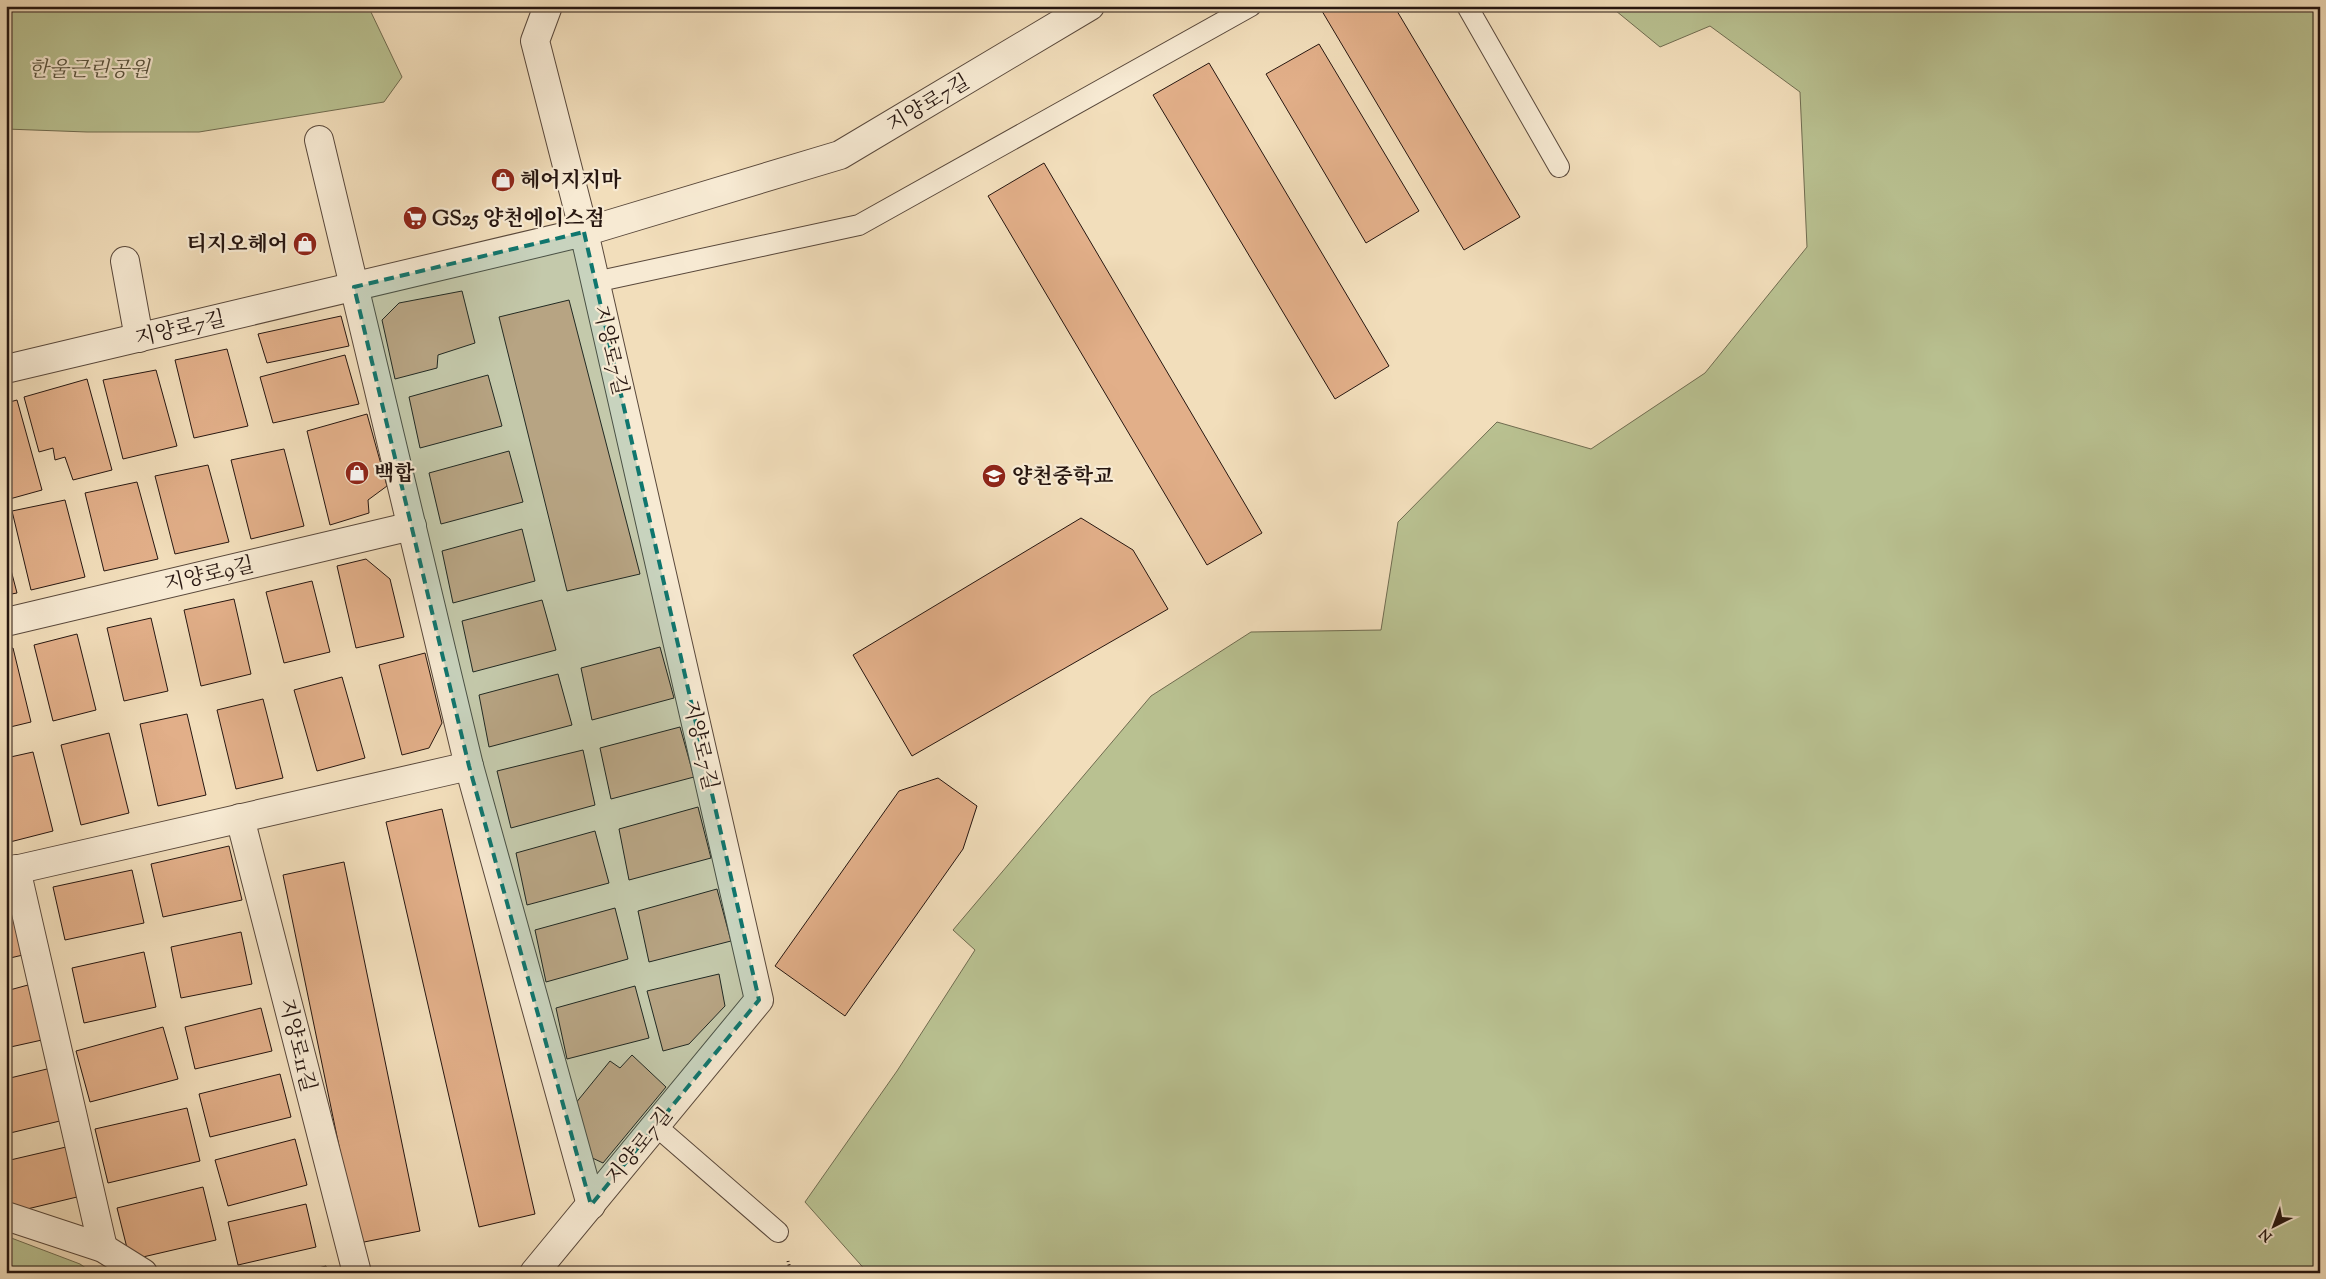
<svg xmlns="http://www.w3.org/2000/svg" width="2326" height="1279" viewBox="0 0 2326 1279" font-family="'Sorts Mill Goudy','Noto Serif KR',serif">
<style>
.green{fill:#b9c191;stroke:#706c50}
.building{fill:#e2af89;stroke:#261610}
.lines{fill:none;stroke-linecap:round;stroke-linejoin:round}
.service-casing{stroke:#59483b;stroke-width:22}
.minor-casing{stroke:#59483b;stroke-width:30}
.path{stroke:#261610;stroke-width:3;stroke-dasharray:1 2.5;stroke-linecap:butt}
.service{stroke:#f7ead3;stroke-width:20}
.minor{stroke:#f7ead3;stroke-width:28}
.marked{fill:#0f766e;fill-opacity:0.2;stroke:#0f766e;stroke-width:4;stroke-dasharray:10 6;stroke-linejoin:round}
.labels{text-anchor:middle;stroke-width:4.5;stroke-linejoin:round;paint-order:stroke}
.park-label{font-size:21px;font-style:italic;fill:#59523d;stroke:#f7ead3}
.street-label{font-size:21px;fill:#261610;stroke:#f7ead3}
.poi-label{font-size:21px;font-weight:bold;fill:#261610;stroke:#f7ead3;text-anchor:start}
</style>
<rect width="100%" height="100%" fill="#f2debb"/>
<filter id="stains"><feTurbulence type="fractalNoise" baseFrequency=".004" numOctaves="4"/><feColorMatrix values="0 0 0 0 .2 0 0 0 0 .09 0 0 0 0 .02 0 0 0 .5 -.17"/></filter>
<radialGradient id="worn" r=".72"><stop offset=".6" stop-color="#630" stop-opacity="0"/><stop offset="1" stop-color="#630" stop-opacity=".3"/></radialGradient>
<g class="green">
<polygon points="6,6 378,6 369,8 402,77 384,102 199,132 87,132 6,129"/>
<polygon points="1610,6 2320,6 2320,1273 868,1273 805,1202 897,1071 975,950 953,930 1151,696 1251,632 1381,630 1398,522 1497,422 1591,449 1705,373 1807,247 1800,92 1710,26 1660,47"/>
<polygon points="6,1236 80,1264 93,1273 6,1273"/>
</g>
<g class="building">
<polygon points="1319,6 1394,6 1520,217 1464,250"/>
<polygon points="1319,44 1419,211 1366,243 1266,74"/>
<polygon points="1209,63 1389,366 1335,399 1153,95"/>
<polygon points="1044,163 1262,533 1207,565 988,196"/>
<polygon points="462,291 475,343 438,355 437,368 395,379 382,320 399,303"/>
<polygon points="569,300 640,574 567,591 499,317"/>
<polygon points="341,316 349,346 267,363 258,334"/>
<polygon points="227,349 248,426 194,438 175,360"/>
<polygon points="345,355 359,404 273,423 260,377"/>
<polygon points="156,370 177,446 123,459 103,380"/>
<polygon points="488,375 502,426 420,448 409,397"/>
<polygon points="87,379 112,470 73,480 65,457 55,460 53,448 39,452 24,397"/>
<polygon points="17,400 42,490 6,500 6,403"/>
<polygon points="367,414 387,486 368,500 369,513 330,525 307,431"/>
<polygon points="284,449 304,526 251,539 231,460"/>
<polygon points="509,451 523,502 441,524 429,473"/>
<polygon points="208,465 229,542 175,554 155,476"/>
<polygon points="137,482 158,559 104,571 85,493"/>
<polygon points="65,500 85,577 31,590 12,511"/>
<polygon points="1081,518 1133,550 1168,609 912,756 853,655"/>
<polygon points="522,529 535,581 453,603 442,551"/>
<polygon points="6,551 17,593 6,595"/>
<polygon points="366,559 390,579 404,637 356,648 337,566"/>
<polygon points="312,581 330,652 284,663 266,592"/>
<polygon points="234,599 251,674 201,686 184,610"/>
<polygon points="542,600 556,650 473,672 462,621"/>
<polygon points="151,618 168,691 124,701 107,628"/>
<polygon points="77,634 96,710 53,721 34,645"/>
<polygon points="660,647 674,698 592,720 581,668"/>
<polygon points="13,648 31,722 6,728 6,649"/>
<polygon points="425,653 442,723 429,748 402,755 379,665"/>
<polygon points="558,674 572,725 489,747 479,695"/>
<polygon points="342,677 365,758 317,771 294,690"/>
<polygon points="263,699 283,778 236,789 217,710"/>
<polygon points="187,714 206,795 158,806 140,724"/>
<polygon points="680,727 694,777 611,799 600,748"/>
<polygon points="109,733 129,813 81,825 61,745"/>
<polygon points="583,750 595,805 511,828 497,771"/>
<polygon points="33,752 53,831 6,843 6,758"/>
<polygon points="938,778 977,806 963,849 845,1016 775,966 899,791"/>
<polygon points="698,807 711,858 629,880 619,829"/>
<polygon points="442,809 535,1214 479,1227 386,822"/>
<polygon points="595,831 609,883 527,905 516,853"/>
<polygon points="229,846 242,900 163,917 151,864"/>
<polygon points="344,862 420,1231 359,1243 283,875"/>
<polygon points="132,870 144,923 65,940 53,887"/>
<polygon points="717,889 731,941 649,962 638,911"/>
<polygon points="15,901 27,954 6,959 6,903"/>
<polygon points="615,908 628,959 546,982 535,930"/>
<polygon points="241,932 252,984 181,998 171,947"/>
<polygon points="144,952 156,1007 84,1023 72,968"/>
<polygon points="719,974 725,1006 689,1044 663,1051 647,991"/>
<polygon points="28,985 42,1040 6,1048 6,991"/>
<polygon points="635,986 649,1038 567,1059 556,1008"/>
<polygon points="261,1008 272,1051 195,1069 185,1027"/>
<polygon points="163,1027 178,1079 90,1102 76,1051"/>
<polygon points="632,1055 666,1087 603,1163 586,1155 575,1104 610,1061 620,1068"/>
<polygon points="51,1068 64,1120 6,1134 6,1079"/>
<polygon points="280,1074 291,1117 210,1137 199,1094"/>
<polygon points="187,1108 200,1161 108,1183 95,1129"/>
<polygon points="295,1139 307,1185 228,1206 215,1160"/>
<polygon points="66,1147 77,1197 23,1210 6,1203 6,1161"/>
<polygon points="203,1187 216,1240 130,1260 117,1208"/>
<polygon points="306,1204 316,1247 238,1265 228,1222"/>
<polygon points="326,1266 328,1273 300,1273"/>
</g>
<g class="lines">
<g class="service-casing">
<g id="service">
<polyline points="1467,6 1559,167"/>
<polyline points="595,282 859,225 1251,6"/>
<polyline points="656,1126 778,1232"/>
</g>
</g>
<g class="minor-casing">
<g id="minor">
<polyline points="548,6 535,41 584,232 840,155 1090,6"/>
<polyline points="319,140 469,766 591,1205"/>
<polyline points="125,261 139,338"/>
<polyline points="6,369 584,232 759,1000 534,1273"/>
<polyline points="6,622 412,526"/>
<polyline points="240,818 357,1273"/>
<polyline points="16,869 103,1248"/>
<polyline points="6,872 469,766"/>
<polyline points="6,1216 103,1248 143,1273"/>
</g>
</g>
<polyline class="path" points="788,1261 791,1273"/>
<use href="#service" class="service"/>
<use href="#minor" class="minor"/>
</g>
<path class="marked" d="M 584,232 L 759,1000 L 591,1205 L 469,766 L 354,287 Z"/>
<defs>
<g id="shop-disc" transform="scale(1.25)"><circle r="9.5" fill="#8f2418" stroke="#f7ead3"/><path d="M-5-2.5h2.3a2.7 3.5 0 0 1 5.4 0H5L5.5 6h-11ZM-1.5-2.5h3a1.5 2.3 0 0 0-3 0Z" fill="#fff"/></g>
<g id="supermarket-disc" transform="scale(1.25)"><circle r="9.5" fill="#8f2418" stroke="#f7ead3"/><path d="M-6-5.5h2.5l.6 2H6L4.5 2H-2.5L-4.4-4H-6ZM-1.5 3.2a1.3 1.3 0 1 0 .1 0ZM3 3.2a1.3 1.3 0 1 0 .1 0Z" fill="#fff"/></g>
<g id="school-disc" transform="scale(1.25)"><circle r="9.5" fill="#8f2418" stroke="#f7ead3"/><path d="M0-5L7-2L0 1L-7-2ZM-4 1L0 2.5L4 1V4Q0 6-4 4Z" fill="#fff"/></g>
</defs>
<g fill-rule="evenodd">
<use href="#shop-disc" x="503" y="180"/>
<use href="#supermarket-disc" x="415" y="218"/>
<use href="#shop-disc" x="305" y="244"/>
<use href="#shop-disc" x="357" y="473"/>
<use href="#school-disc" x="994" y="476"/>
</g>
<g class="labels">
<g class="park-label">
<text x="89" y="76">한울근린공원</text>
</g>
<g class="street-label">
<text transform="translate(928 103) rotate(-31)" y="7">지양로7길</text>
<text transform="translate(180 328) rotate(-13)" y="7">지양로7길</text>
<text transform="translate(611 350) rotate(77)" y="7">지양로7길</text>
<text transform="translate(209 574) rotate(-13)" y="7">지양로9길</text>
<text transform="translate(701 745) rotate(77)" y="7">지양로7길</text>
<text transform="translate(298 1045) rotate(76)" y="7">지양로11길</text>
<text transform="translate(639 1146) rotate(-51)" y="7">지양로7길</text>
</g>
<g class="poi-label">
<text x="520" y="187">헤어지지마</text>
<text x="432" y="225">GS25 양천에이스점</text>
<text x="288" y="251" text-anchor="end">티지오헤어</text>
<text x="374" y="480">백합</text>
<text x="1012" y="483">양천중학교</text>
</g>
</g>
<rect width="2326" height="1279" fill="none" stroke="#f2debb" stroke-width="25"/>
<rect x="8" y="8" width="2311" height="1264" fill="none" stroke="#261610" stroke-width="2.5"/>
<rect x="12" y="12" width="2301" height="1254" fill="none" stroke="#261610"/>
<g transform="translate(2274 1226) rotate(222)" stroke="#f7ead3" stroke-width="4" paint-order="stroke">
<path d="M0-4L9 19L0 12L-9 19Z" fill="#261610"/>
<text y="-8" font-size="14" font-weight="bold" text-anchor="middle" fill="#261610">N</text>
</g>
<rect width="100%" height="100%" filter="url(#stains)"/>
<rect width="100%" height="100%" fill="url(#worn)"/>
</svg>
